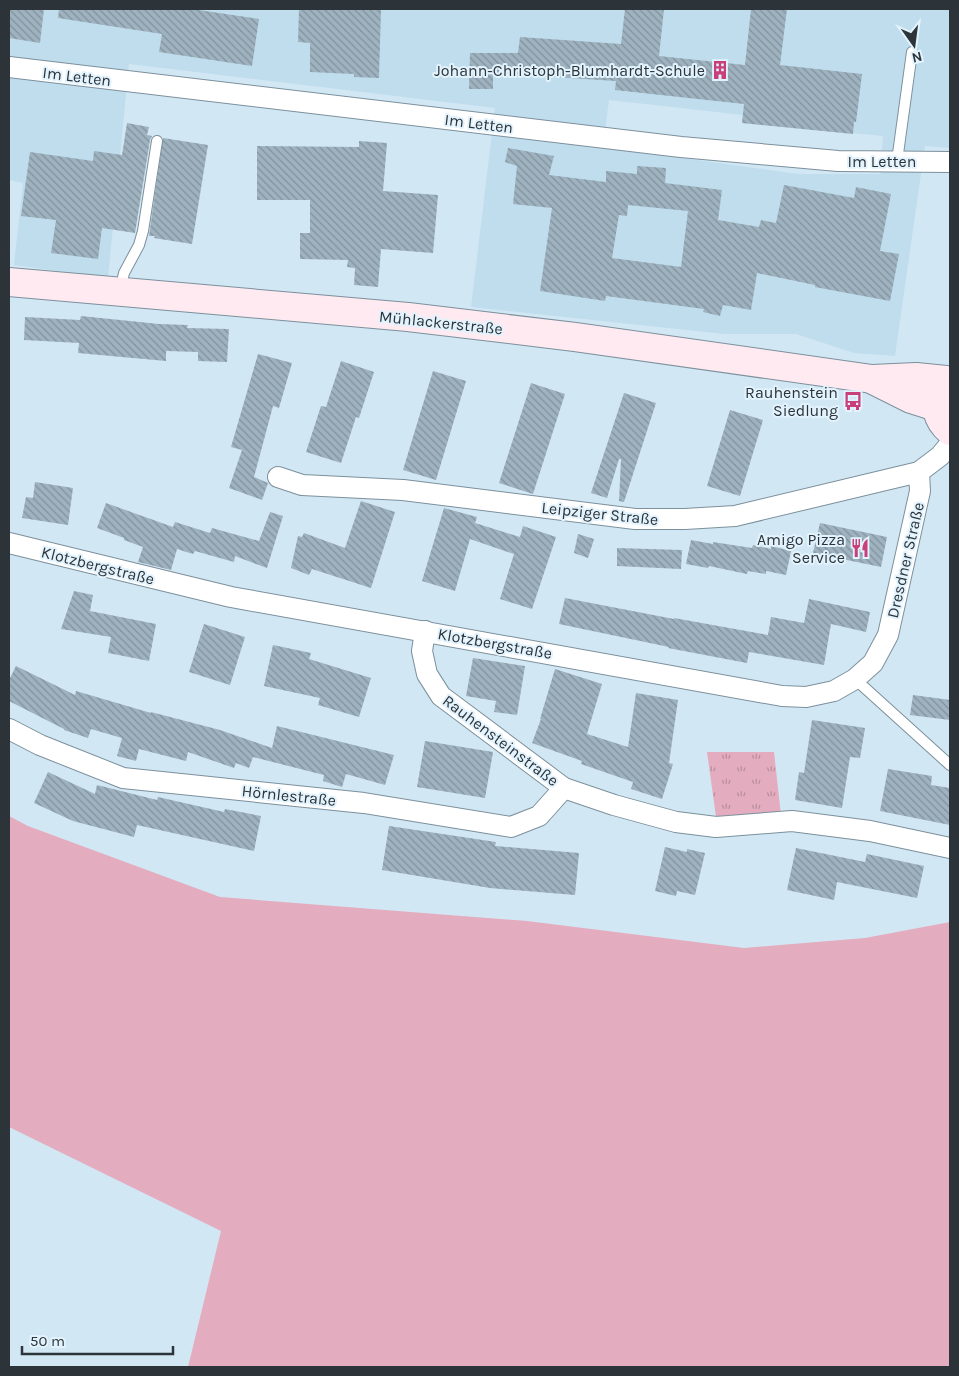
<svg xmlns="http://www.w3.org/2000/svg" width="959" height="1376" viewBox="0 0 959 1376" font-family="Karla,sans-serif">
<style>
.built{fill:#c0ddee;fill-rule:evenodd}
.green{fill:#e4adbf}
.park{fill:url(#park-tufts)}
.building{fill:url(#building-back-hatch);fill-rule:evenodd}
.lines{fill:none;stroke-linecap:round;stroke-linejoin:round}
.lane-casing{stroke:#7c909c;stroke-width:12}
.street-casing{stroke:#7c909c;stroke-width:22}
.secondary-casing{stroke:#7c909c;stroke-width:30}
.lane{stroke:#fff;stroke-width:10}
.street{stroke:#fff;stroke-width:20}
.secondary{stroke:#feeaf0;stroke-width:28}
.labels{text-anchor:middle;stroke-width:4;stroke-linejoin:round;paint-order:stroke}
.poi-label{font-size:16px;fill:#2c3439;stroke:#e2f3fe;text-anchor:end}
.street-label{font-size:16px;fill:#2c3439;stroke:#e2f3fe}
</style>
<defs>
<pattern id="park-tufts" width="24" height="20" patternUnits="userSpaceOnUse" patternTransform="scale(1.25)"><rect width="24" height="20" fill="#e4adbf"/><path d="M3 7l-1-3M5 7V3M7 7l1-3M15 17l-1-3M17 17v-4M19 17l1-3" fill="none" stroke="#b98e9c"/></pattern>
<pattern id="building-back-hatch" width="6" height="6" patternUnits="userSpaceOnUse" patternTransform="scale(1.25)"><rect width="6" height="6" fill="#9eb2bf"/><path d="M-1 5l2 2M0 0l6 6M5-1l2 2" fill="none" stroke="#81929c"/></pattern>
</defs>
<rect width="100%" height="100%" fill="#d2e7f4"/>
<path class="built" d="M 9,9 L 950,9 L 950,148 L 925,146 L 895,356 L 854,353 L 796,334 L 724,334 L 471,307 L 495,108 L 129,64 L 108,278 L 14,265 L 23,183 L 9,180 ZM 609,100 L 743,115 L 742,123 L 883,136 L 880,174 L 799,174 L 603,147 Z"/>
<polygon class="green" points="9,816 28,826 220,897 527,921 744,948 865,938 950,922 950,1367 188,1367 221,1231 9,1127"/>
<polygon class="park" points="707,752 774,752 781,815 716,817"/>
<g class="building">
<polygon points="9,9 44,9 40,43 9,38"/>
<polygon points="59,9 192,9 259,19 252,66 159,52 162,34 58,18"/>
<polygon points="299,9 381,9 379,78 354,77 354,74 310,72 310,43 298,42"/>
<polygon points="625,9 664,9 659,56 745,65 751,9 787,9 780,65 862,74 856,122 854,122 853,134 742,123 744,104 615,90 616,81 493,73 493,89 469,89 470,53 518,53 520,37 621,44"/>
<polygon points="127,123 149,127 147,135 152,136 150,140 135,233 102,228 98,259 51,253 56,220 21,216 30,152 93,161 94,151 122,155"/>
<polygon points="163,138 208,145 192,244 154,238 155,236 149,236"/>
<polygon points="359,141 387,143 383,191 438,195 433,253 381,249 378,287 354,285 355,268 347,267 348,260 300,259 300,233 310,233 310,200 257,200 257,146 359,147"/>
<path d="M 508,148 L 554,156 L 549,175 L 606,182 L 606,171 L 637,174 L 637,166 L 666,168 L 665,183 L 722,190 L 718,220 L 759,227 L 761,220 L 776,223 L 784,185 L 854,198 L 856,187 L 891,194 L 880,251 L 899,254 L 890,301 L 815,287 L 815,285 L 757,273 L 751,310 L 723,305 L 720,316 L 703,312 L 704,309 L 606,296 L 605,301 L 540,291 L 552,208 L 513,204 L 517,166 L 505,162 ZM 628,205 L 688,211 L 681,267 L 612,258 L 619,215 L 627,216 Z"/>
<polygon points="81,316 159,324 188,325 187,328 229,329 227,362 198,361 198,352 166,351 166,361 78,353 79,343 24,340 25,317 80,320"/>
<polygon points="258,354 292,363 279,408 273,406 254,477 268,483 262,500 229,488 242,450 231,447"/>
<polygon points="341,361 374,372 359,418 356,417 341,463 306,452 321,406 326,407"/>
<polygon points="433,371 466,381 436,480 403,470"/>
<polygon points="531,383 565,394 533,494 499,483"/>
<polygon points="624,393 656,403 624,502 619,501 621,459 619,459 607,498 591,493"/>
<polygon points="730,410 763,420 740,496 707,486"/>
<polygon points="35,482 73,488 68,525 22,518 26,497 33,498"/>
<polygon points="361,501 395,512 371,588 312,569 309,575 291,568 298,536 302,537 304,533 345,548"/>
<polygon points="106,503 173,527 175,522 210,533 212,528 259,541 270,512 283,516 267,568 235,556 234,562 195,551 193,554 177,549 171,570 138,562 143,547 124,540 124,538 97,528"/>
<polygon points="444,508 477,517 475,523 520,537 523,526 556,537 532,609 500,599 514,554 470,539 455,591 422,581"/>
<polygon points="820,523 887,537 881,567 813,553"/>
<polygon points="578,534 594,539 588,558 574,553"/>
<polygon points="691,540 713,544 713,542 752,548 753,545 771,549 771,546 791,551 786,575 766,571 766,574 748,571 747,574 709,566 708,568 686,564"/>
<polygon points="617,548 682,550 681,569 617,566"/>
<polygon points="74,591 93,595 90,611 156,624 149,661 108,653 111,637 61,629"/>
<polygon points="565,598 674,619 674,618 768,635 771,617 804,623 809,599 870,612 866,632 831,624 824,665 749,652 747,663 668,648 669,647 559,624"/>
<polygon points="204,624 245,637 230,685 189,672"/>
<polygon points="273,645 311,653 309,659 371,678 359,717 318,705 320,698 264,686"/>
<polygon points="473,658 525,666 517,715 494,712 496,701 466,696"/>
<polygon points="16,666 75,695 76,691 151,713 151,712 220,730 272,748 277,726 394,755 385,785 346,774 342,787 323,781 324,775 253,757 249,768 236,763 234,768 188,752 186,761 139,749 136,761 117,756 122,738 91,729 88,738 64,730 64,729 9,701 9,680"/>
<polygon points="555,669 602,684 587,734 628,747 636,693 678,700 669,763 673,764 662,799 631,789 633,782 581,764 582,761 532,743 541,719 540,719"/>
<polygon points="913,695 950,700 950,720 910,715"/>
<polygon points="812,720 865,728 860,758 850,757 842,808 795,800 799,772 804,773"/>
<polygon points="425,741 493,752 485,798 417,787"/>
<polygon points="888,769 932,776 931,785 950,788 950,825 880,811"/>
<polygon points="48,772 95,794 97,785 157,800 158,797 224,812 225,809 261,816 254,851 137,825 134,837 73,821 34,803"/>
<polygon points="389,826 496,842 495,846 579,853 575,895 490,888 382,870"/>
<polygon points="665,847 687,852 687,849 705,853 695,895 677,891 676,896 655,891"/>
<polygon points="796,848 865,862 867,854 924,866 917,898 837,882 834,900 787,890"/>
</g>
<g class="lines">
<g class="lane-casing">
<g id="lane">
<polyline points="897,161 912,52"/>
<polyline points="120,291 124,273 139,245 143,231 157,141"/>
<polyline points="855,679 950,765"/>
</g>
</g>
<g class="street-casing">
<g id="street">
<polyline points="9,67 681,147 838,161 950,162"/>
<polyline points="278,477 302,485 403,490 635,519 685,519 735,516 919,472"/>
<polyline points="9,543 231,597 782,696 806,697 834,691 855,679 873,663 888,635 920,491 919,472 940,456 950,444"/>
<polyline points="425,631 422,651 427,674 441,696 564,788 614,805 676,822 716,827 792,821 870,831 950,848"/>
<polyline points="9,729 40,745 123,778 364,803 511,827 539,816 564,788"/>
</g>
</g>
<g class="secondary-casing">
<g id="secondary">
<polyline points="9,282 408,317 575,337 872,379 916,377 946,380"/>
<polyline points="873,380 911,399 936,407"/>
<path d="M 940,388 C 933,405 937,420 950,431"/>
</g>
</g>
<use href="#lane" class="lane"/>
<use href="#street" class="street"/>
<use href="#secondary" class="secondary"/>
</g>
<defs>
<g id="building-bare" transform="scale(1.5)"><path d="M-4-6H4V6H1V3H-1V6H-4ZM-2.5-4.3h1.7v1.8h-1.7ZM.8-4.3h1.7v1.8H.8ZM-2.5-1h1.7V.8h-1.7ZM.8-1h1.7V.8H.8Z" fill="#c83f7a" stroke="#e2f3fe" stroke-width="2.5" paint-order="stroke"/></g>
<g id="bus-bare" transform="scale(1.5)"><path d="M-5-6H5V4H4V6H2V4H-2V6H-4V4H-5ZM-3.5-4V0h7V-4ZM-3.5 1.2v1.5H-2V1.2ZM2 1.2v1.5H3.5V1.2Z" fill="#c83f7a" stroke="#e2f3fe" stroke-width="2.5" paint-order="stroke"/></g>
<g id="restaurant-bare" transform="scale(1.5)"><path d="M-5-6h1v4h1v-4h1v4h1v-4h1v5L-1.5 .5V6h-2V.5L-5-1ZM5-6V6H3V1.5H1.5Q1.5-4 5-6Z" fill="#c83f7a" stroke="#e2f3fe" stroke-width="2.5" paint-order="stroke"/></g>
</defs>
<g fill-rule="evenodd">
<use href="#building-bare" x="720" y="70"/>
<use href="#bus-bare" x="853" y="401"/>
<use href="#restaurant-bare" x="860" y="548"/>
</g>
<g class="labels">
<g class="poi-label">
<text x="705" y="76">Johann-Christoph-Blumhardt-Schule</text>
<text x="838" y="398">Rauhenstein<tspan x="838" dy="18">Siedlung</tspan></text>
<text x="845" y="545">Amigo Pizza<tspan x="845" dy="18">Service</tspan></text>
</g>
<g class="street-label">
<text transform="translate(77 76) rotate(7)" y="6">Im Letten</text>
<text transform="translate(479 123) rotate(7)" y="6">Im Letten</text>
<text x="882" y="167">Im Letten</text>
<text transform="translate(441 322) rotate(6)" y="6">Mühlackerstraße</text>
<text transform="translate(600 513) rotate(6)" y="6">Leipziger Straße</text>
<text transform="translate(905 560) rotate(-77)" y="6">Dresdner Straße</text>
<text transform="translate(98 565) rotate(14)" y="6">Klotzbergstraße</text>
<text transform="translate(495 643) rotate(10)" y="6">Klotzbergstraße</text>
<text transform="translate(501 740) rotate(37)" y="6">Rauhensteinstraße</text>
<text transform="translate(289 795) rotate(6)" y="6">Hörnlestraße</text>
</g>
</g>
<rect width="959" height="1376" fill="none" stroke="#2c3439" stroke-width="20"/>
<g transform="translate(914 45) rotate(166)" stroke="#e2f3fe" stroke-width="4" paint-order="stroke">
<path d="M0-4L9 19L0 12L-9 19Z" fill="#2c3439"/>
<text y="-8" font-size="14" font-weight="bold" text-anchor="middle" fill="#2c3439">N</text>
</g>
<path d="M22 1346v8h151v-8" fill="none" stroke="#2c3439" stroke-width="2.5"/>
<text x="30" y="1346" font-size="15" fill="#2c3439" stroke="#e2f3fe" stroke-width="4" paint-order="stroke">50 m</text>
</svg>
